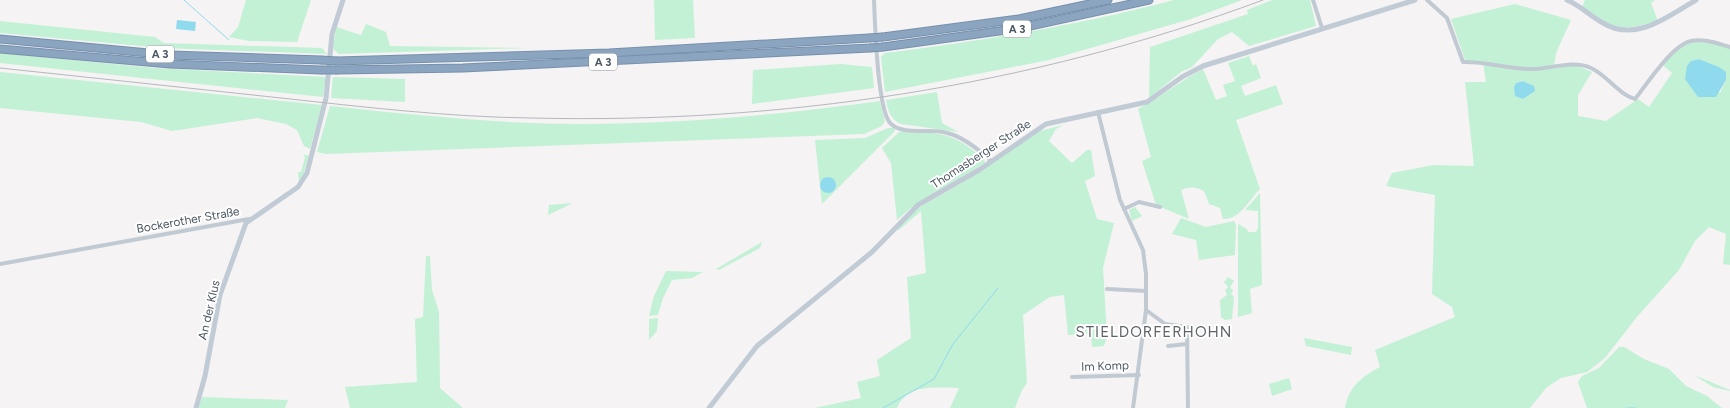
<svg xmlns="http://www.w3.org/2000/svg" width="1730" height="408" viewBox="0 0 1730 408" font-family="Figtree,sans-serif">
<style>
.green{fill:#c3f1d5;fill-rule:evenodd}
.water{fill:#90daee}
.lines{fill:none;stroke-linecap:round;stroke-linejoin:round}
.stream{stroke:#90daee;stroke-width:1}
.highway-casing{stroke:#7690ad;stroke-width:9}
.street{stroke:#c1cad2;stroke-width:4}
.secondary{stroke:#c1cbd6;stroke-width:5}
.highway{stroke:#8ba5c1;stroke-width:7}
.rail{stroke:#b5b8bd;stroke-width:1}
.highway-bridge-casing{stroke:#7690ad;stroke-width:9;stroke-linecap:butt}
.highway-bridge{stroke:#8ba5c1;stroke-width:7}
.labels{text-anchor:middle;stroke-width:4;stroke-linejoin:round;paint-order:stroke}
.shield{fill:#fff;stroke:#808990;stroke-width:1}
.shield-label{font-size:11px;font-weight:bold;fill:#4a5661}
.street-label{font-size:12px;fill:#4a5661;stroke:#fff}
.quarter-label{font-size:15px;letter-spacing:1px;fill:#5f6368;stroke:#fff}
</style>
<rect width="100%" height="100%" fill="#f5f3f3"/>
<g class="green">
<polygon points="246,0 311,0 297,42 249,41 229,37 238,27"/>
<polygon points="654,0 693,0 695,38 655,40"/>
<path d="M 1174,0 L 1242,0 L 1191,19 L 1049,60 L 885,92 L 881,57 L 885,53 C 983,41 1079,25 1174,0 Z"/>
<polygon points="1272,0 1310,0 1316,26 1249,46 1232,32 1218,39 1192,67 1181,72 1149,98 1150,47 1248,14 1247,10"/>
<path d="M 1585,0 L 1655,0 L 1651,3 L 1658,21 C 1621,32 1614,29 1582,7 Z"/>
<path d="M 1515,4 L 1571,20 L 1556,53 L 1554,67 L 1576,65 L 1592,72 L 1578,95 L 1578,116 L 1606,121 L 1638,99 L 1649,107 L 1672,73 L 1663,65 C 1686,36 1698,40 1730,48 L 1730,265 L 1723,264 L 1726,234 L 1709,227 L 1695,241 L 1679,270 L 1636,318 L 1605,358 L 1587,372 L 1561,378 L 1546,388 L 1530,408 L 1345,408 C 1348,388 1362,376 1380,367 L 1375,350 L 1455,317 L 1452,307 L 1432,294 L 1435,195 L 1386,186 L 1392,173 L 1434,165 L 1474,166 L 1465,82 L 1486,82 L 1483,62 L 1465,60 L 1451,19 ZM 1699,59 L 1719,67 L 1726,80 L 1720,93 L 1691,61 ZM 1523,81 L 1530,84 L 1534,92 L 1515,96 L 1516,83 Z"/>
<polygon points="0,21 155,37 164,43 322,48 327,54 163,48 0,33"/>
<polygon points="366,24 386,32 390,46 529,48 339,54 333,49 336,27 361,35"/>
<polygon points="0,53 155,68 326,77 323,97 0,63"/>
<path d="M 1249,56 L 1253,66 L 1256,64 L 1261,78 L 1241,86 L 1245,96 L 1276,85 L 1283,104 L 1236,120 L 1260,189 C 1249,200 1240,220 1223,219 L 1220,208 L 1209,204 L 1204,191 C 1196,187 1190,186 1181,190 L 1189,219 L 1156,205 L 1142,161 L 1151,157 L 1138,109 C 1161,97 1180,81 1203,69 L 1216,100 L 1227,96 L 1223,85 L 1235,81 L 1228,63 Z"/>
<polygon points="841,64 872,67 874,88 752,104 753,70"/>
<polygon points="0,72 322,105 310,149 304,146 297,130 286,124 257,118 172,131 141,122 0,108"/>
<polygon points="333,77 405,79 405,102 331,98"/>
<path d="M 937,92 L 942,123 L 958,132 L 901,124 C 890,119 888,111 886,100 Z"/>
<path d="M 880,101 L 885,121 L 882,126 L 864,134 L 326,154 L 317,152 L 330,106 C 396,113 463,120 530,123 C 647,127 764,117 880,101 Z"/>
<path d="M 1063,125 L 1056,129 L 1049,141 L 1072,163 L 1087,150 L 1091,150 L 1095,176 L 1085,181 L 1097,219 L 1114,223 L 1103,268 L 1107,336 L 1104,346 L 1092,347 L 1091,334 L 1068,335 L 1064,295 L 1050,297 L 1023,315 L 1027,383 L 1022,390 L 1015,408 L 950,408 L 959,388 C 937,388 907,383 897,408 L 815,408 L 861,398 L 857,382 L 880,376 L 877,360 L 911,338 L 907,277 L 926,273 L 921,211 L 899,230 L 896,229 L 913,211 L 960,184 L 1036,132 Z"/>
<polygon points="888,128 894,128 895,131 822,204 815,140 865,138"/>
<path d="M 904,131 C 942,133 954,133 984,159 L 985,163 L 912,207 L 897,220 L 891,163 L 882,148 L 899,132 Z"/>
<polygon points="303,154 309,156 303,176 299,182 298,172 301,172 305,157"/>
<polygon points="1260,193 1262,285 1250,289 1252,313 1238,317 1238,224 1247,229 1248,232 1255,232 1258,229 1258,211 1245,210"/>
<polygon points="573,203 548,215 549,205"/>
<polygon points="1135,207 1142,216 1132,221 1129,210"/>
<polygon points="1181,218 1206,227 1234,221 1236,225 1235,255 1199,260 1196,240 1172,234"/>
<polygon points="762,242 760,248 719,270 716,269"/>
<polygon points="426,256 430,256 432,290 439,312 440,388 463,408 350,408 345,387 417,382 415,319 423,317"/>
<polygon points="666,271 703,272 692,278 672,280 663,298 658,315 649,316 654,296"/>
<polygon points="1228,277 1234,281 1230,287 1233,291 1231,294 1234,297 1232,319 1225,320 1221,317 1220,300 1227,295 1225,290 1228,287 1224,282"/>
<polygon points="658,318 657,331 649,340 649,319"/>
<polygon points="1304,338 1352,347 1351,355 1306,346"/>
<polygon points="1619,347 1624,347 1644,359 1669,369 1686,386 1707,396 1722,408 1587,408 1578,382 1582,376 1599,368"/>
<polygon points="1694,375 1730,390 1730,391 1713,387"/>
<polygon points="1289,378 1292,389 1272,396 1269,384"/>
<polygon points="202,397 288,400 285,408 198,408"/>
</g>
<g class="water">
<polygon points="177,20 196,22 195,31 176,29"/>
<polygon points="1699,59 1719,67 1726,72 1726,80 1716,97 1698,97 1685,79 1687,66 1691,61"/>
<polygon points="1523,81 1534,86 1535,91 1523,99 1515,96 1514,87 1516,83"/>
<circle cx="828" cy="185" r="8"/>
</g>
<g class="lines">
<g class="stream">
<polyline points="184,0 229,40"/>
<polyline points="883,408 934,379 953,344 998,288"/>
<polyline points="1627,408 1636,408"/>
</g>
<g class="highway-casing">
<g id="highway">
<polyline points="883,37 1019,19 1108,0"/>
<polyline points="0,39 170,55 321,60"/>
<polyline points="883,47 1021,28 1149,0"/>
<polyline points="0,49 170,64 321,70"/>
<polyline points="337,61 609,53 869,38"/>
<polyline points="337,70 463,68 870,48"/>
</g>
</g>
<g class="street">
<path d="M 874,0 C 875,21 877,112 891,124 C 903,135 927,129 943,132 C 961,135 977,148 991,161"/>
<polyline points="1313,0 1322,28"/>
<path d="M 1427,0 L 1447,18 L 1463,62 C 1487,61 1510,70 1535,69 C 1553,68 1574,60 1591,68 C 1608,76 1618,94 1635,99 C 1647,84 1672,45 1691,41 C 1703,38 1719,44 1730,47"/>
<polyline points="1098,112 1120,200 1143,250 1146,274 1146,310 1133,408"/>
<polyline points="1124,209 1139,202 1160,207"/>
<polyline points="0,264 249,219"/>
<polyline points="1107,289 1146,291"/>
<polyline points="1146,310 1165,324 1187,327 1188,408"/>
<polyline points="1168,346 1187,344"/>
<polyline points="1072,377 1139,375"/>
</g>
<g class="secondary">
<path d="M 1567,0 C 1581,6 1590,16 1603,23 C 1636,43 1668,16 1696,0"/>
<polyline points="196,408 205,376 220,295 246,223 298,187 307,173 326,98 332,34 343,0"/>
<polyline points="709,408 757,346 872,252 918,205 979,170 1046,124 1147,102 1182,77 1203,66 1415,0"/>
</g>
<use href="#highway" class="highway"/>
<path class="rail" d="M 0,68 C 94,78 188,88 281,98 C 364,107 448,117 531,118 C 780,124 1029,87 1263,0"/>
<g class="highway-bridge-casing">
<g id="highway-bridge">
<polyline points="869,38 883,37"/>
<polyline points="870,48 883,47"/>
<polyline points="321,60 337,61"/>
<polyline points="321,70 337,70"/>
</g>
</g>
<use href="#highway-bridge" class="highway-bridge"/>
</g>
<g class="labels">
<g class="shield">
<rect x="1003" y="20.5" width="28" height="17" rx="4"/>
<rect x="146" y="45.5" width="28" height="17" rx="4"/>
<rect x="589" y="53.5" width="28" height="17" rx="4"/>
</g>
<g class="shield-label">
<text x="1017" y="33">A 3</text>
<text x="160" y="58">A 3</text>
<text x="603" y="66">A 3</text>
</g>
<g class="street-label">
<text transform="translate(981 154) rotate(-33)" y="4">Thomasberger Straße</text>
<text transform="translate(188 220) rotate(-10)" y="4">Bockerother Straße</text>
<text transform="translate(209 310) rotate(-77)" y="4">An der Klus</text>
<text transform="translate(1105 366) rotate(-2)" y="4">Im Komp</text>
</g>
<g class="quarter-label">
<text x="1154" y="337">STIELDORFERHOHN</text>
</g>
</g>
</svg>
